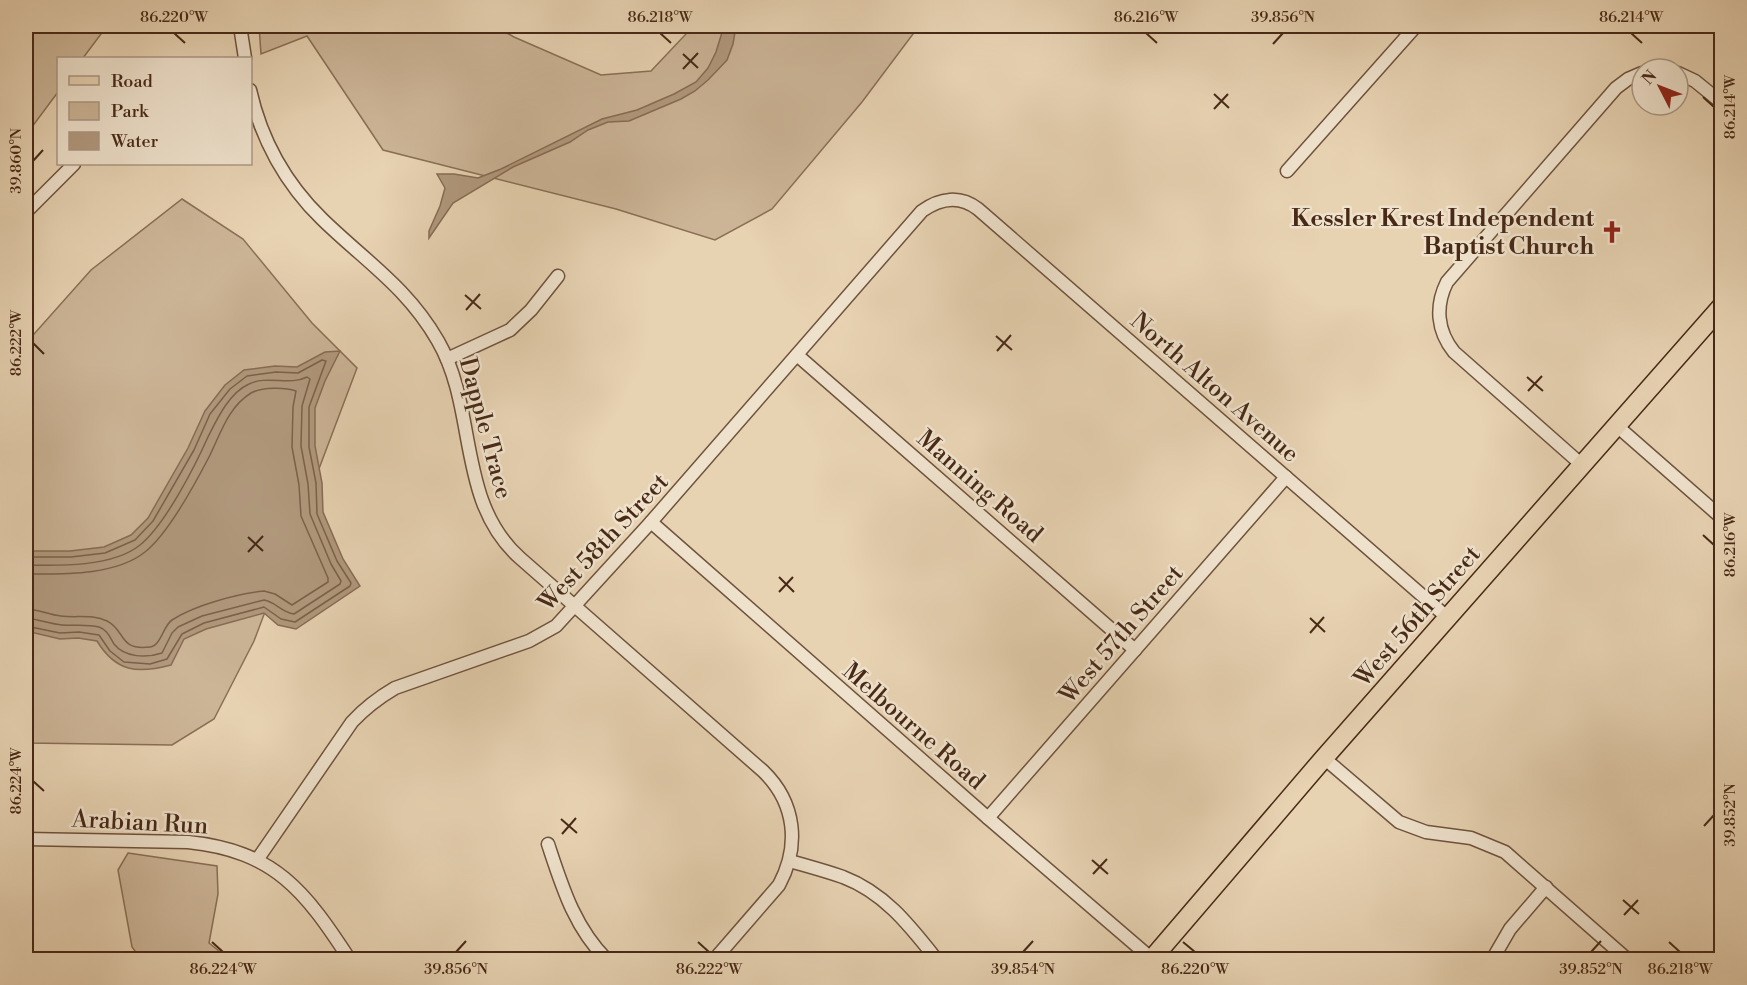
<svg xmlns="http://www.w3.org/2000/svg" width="1747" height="985" viewBox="0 0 1747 985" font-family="'Libre Bodoni',serif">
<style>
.green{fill:#ccb597;stroke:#8a6f56;stroke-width:1.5}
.water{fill:#b1997d;stroke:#876c54;stroke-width:1.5}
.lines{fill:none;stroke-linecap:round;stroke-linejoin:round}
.shore{stroke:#7c614a;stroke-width:1.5}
.street-casing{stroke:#6f533d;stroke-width:15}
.primary-casing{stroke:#472916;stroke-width:21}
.street{stroke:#efe2cd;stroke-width:12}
.primary{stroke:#e7d2b2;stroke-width:18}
.ticks{fill:none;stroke:#472916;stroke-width:2}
.labels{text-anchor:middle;stroke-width:5;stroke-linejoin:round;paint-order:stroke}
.poi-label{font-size:24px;font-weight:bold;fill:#472916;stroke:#efe2cd;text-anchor:end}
.street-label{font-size:24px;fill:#472916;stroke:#efe2cd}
.neatline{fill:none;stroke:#472916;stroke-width:2}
.ticks-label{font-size:15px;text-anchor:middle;fill:#472916}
</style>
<rect width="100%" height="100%" fill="#e7d2b2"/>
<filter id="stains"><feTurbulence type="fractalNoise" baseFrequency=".00333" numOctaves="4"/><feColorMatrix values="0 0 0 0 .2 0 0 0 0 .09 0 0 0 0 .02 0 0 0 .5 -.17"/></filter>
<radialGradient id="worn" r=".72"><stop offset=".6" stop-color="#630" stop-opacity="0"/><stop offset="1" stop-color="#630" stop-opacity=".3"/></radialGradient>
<g class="green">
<polygon points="26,26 107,26 83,58 58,58 58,92 26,135"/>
<polygon points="259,26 494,26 514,37 601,75 651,71 686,34 688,26 919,26 862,102 772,209 715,240 616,209 383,150 307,36 261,54"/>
<polygon points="182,199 243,239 312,323 357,368 254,641 214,719 172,745 26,743 26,343 91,270"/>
<polygon points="128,853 217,866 218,894 209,943 229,959 141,959 132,947 118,870"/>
</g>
<g class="water">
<polygon points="724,26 736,26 733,44 727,60 708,80 695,91 681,99 629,121 608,122 588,130 570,142 513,167 453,203 429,238 429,231 440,206 445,188 437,174 454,174 478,178 501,169 602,119 637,110 674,94 696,82 708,68 716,52"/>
<path d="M 340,351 L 325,381 L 315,408 L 315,446 L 322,483 L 323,512 L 343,559 L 360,586 L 296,629 L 278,625 L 264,613 L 206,629 L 184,639 L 171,665 C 137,674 116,672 97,641 L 78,638 L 60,639 L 26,631 L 26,551 L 70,551 L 104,547 L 131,535 L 148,518 L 188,448 L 205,411 L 225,385 L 244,370 L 275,366 L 297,367 L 325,352 Z"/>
</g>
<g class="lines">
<g class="shore">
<polyline points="26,557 71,557 105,553 135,540 153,521 194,450 210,414 230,389 247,376 276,372 298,373 322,360 326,361 309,407 309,447 316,483 317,514 337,561 351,583 350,586 295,622 281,619 264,607 204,623 182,634 167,659 150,664 124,662 110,651 99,635 79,632 60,633 26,626"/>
<path d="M 26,565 C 59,566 113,567 140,545 C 165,525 195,466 208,437 C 217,419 229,393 249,384 C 267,375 290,386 307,377 L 310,379 L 302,406 L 301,446 L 308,484 L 310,514 L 331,564 L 341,581 L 340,584 L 294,614 C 281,612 276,602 264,600 L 202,616 L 178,627 L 172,633 L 162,653 C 147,658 125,658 114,644 C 110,638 108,630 99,627 C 87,624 75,626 62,625 C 50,624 38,619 26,618"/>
<path d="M 26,574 C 62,574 115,576 145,552 C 168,534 195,484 209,457 C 220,435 228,407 251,393 C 262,387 285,387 296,391 L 293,407 L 292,447 L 299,485 L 301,516 L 328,578 L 328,582 L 292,605 L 275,594 L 264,591 C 237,594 195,605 172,620 C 163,626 161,646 150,647 C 118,651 126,630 107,621 C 93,614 76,618 61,616 C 49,615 38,609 26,609"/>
</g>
<g class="street-casing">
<g id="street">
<polyline points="240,26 245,58"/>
<polyline points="1678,73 1695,81 1722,103"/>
<path d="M 250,90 C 261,139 286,184 322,219 C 365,261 407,287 438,341 C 478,410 456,501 520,558 L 763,771 C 796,803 800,846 779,885 L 714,960"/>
<polyline points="1287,171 1416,26"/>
<polyline points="26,212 74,164"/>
<polyline points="797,355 1135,650"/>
<polyline points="447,359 510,330 531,310 558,276"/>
<polyline points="1617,426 1722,518"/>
<path d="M 1582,465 L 1454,352 C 1437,331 1435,306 1447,282 L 1616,88 L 1628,79 L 1642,73"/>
<polyline points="651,522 988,818 1152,959"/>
<polyline points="1324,758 1399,822 1426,832 1471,838 1505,852 1628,960"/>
<polyline points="988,818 1286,477"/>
<path d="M 26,839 L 188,842 C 275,851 305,891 350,960"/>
<path d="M 548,844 C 562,886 574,927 607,960"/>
<path d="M 257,860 L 352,722 C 365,708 378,698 395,688 L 529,641 L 556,626 L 651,522 L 922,211 C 940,198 960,195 978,209 L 1448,618"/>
<path d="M 790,861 C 807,866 826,871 843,877 C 885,893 910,926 937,960"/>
<polyline points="1492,960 1510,929 1546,887"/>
</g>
</g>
<g class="primary-casing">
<polyline id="primary" points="1151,960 1324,758 1722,306"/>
</g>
<use href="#street" class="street"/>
<use href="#primary" class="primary"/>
</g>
<path class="ticks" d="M 174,33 L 185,43M 660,33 L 671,43M 1146,33 L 1157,43M 1631,33 L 1642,43M 1273,44 L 1283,33M 683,54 L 698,68M 683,69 L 698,53M 1214,94 L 1229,108M 1703,97 L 1714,107M 1214,109 L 1228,94M 33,161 L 43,150M 465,295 L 481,309M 466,310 L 480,294M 996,336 L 1012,350M 33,343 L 44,354M 997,351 L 1011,335M 1527,377 L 1543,391M 1528,391 L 1542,376M 1703,535 L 1714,545M 248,537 L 263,551M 248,552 L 263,536M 779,577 L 794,592M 779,592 L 793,577M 1310,618 L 1325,632M 1310,633 L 1324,617M 33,781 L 44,791M 561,819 L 577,833M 1704,826 L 1714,815M 562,834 L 576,818M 1092,860 L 1108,874M 1093,874 L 1107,859M 1623,900 L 1639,914M 1624,915 L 1638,900M 212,942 L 223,952M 698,942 L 709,952M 1183,942 L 1195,952M 1669,942 L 1680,952M 456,952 L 466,941M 1023,952 L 1033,941M 1591,952 L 1601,941"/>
<defs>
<g id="church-bare" transform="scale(1.8)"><path d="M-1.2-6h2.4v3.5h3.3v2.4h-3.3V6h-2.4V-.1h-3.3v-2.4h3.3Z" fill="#8f2418" stroke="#efe2cd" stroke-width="2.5" paint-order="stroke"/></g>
</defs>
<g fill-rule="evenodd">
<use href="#church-bare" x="1612" y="232"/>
</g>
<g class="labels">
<g class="poi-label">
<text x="1594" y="226">Kessler Krest Independent<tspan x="1594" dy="28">Baptist Church</tspan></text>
</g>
<g class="street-label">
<text transform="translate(1215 387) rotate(41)" y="8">North Alton Avenue</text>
<text transform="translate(486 428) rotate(75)" y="8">Dapple Trace</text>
<text transform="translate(980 486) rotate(41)" y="8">Manning Road</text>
<text transform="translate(603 542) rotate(-47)" y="8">West 58th Street</text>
<text transform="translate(1417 616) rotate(-49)" y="8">West 56th Street</text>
<text transform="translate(1121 634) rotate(-49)" y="8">West 57th Street</text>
<text transform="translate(914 726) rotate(41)" y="8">Melbourne Road</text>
<text transform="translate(140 822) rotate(3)" y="8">Arabian Run</text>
</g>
</g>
<rect width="1747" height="985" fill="none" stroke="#e7d2b2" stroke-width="66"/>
<rect x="57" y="57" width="195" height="108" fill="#efe2cd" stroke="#ac9884" stroke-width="1.5"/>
<rect x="69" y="76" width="30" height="9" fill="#e7d2b2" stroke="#ac9884" stroke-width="1.5"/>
<text x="111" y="87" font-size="18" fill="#472916">Road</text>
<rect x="69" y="102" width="30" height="18" fill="#ccb597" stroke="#ac9884" stroke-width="1.5"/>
<text x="111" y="117" font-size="18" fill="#472916">Park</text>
<rect x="69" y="132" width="30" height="18" fill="#b1997d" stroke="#ac9884" stroke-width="1.5"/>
<text x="111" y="147" font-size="18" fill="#472916">Water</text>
<g transform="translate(1660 87) rotate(312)"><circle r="28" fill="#efe2cd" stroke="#ac9884" stroke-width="1.5"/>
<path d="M0-4.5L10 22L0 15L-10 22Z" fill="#8f2418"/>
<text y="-9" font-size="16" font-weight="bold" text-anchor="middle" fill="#472916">N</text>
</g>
<rect x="33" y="33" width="1681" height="919" class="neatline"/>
<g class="ticks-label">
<text x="174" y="22">86.220°W</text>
<text x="660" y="22">86.218°W</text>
<text x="1146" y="22">86.216°W</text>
<text x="1283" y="22">39.856°N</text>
<text x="1631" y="22">86.214°W</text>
<text transform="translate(1730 107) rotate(-90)" y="5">86.214°W</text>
<text transform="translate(16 161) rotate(-90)" y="5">39.860°N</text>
<text transform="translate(16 343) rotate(-90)" y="5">86.222°W</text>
<text transform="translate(1730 545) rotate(-90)" y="5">86.216°W</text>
<text transform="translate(16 781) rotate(-90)" y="5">86.224°W</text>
<text transform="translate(1730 815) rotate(-90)" y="5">39.852°N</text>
<text x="223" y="974">86.224°W</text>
<text x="456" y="974">39.856°N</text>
<text x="709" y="974">86.222°W</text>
<text x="1023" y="974">39.854°N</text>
<text x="1195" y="974">86.220°W</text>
<text x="1591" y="974">39.852°N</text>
<text x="1680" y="974">86.218°W</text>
</g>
<rect width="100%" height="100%" filter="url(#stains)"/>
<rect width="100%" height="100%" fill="url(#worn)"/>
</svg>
